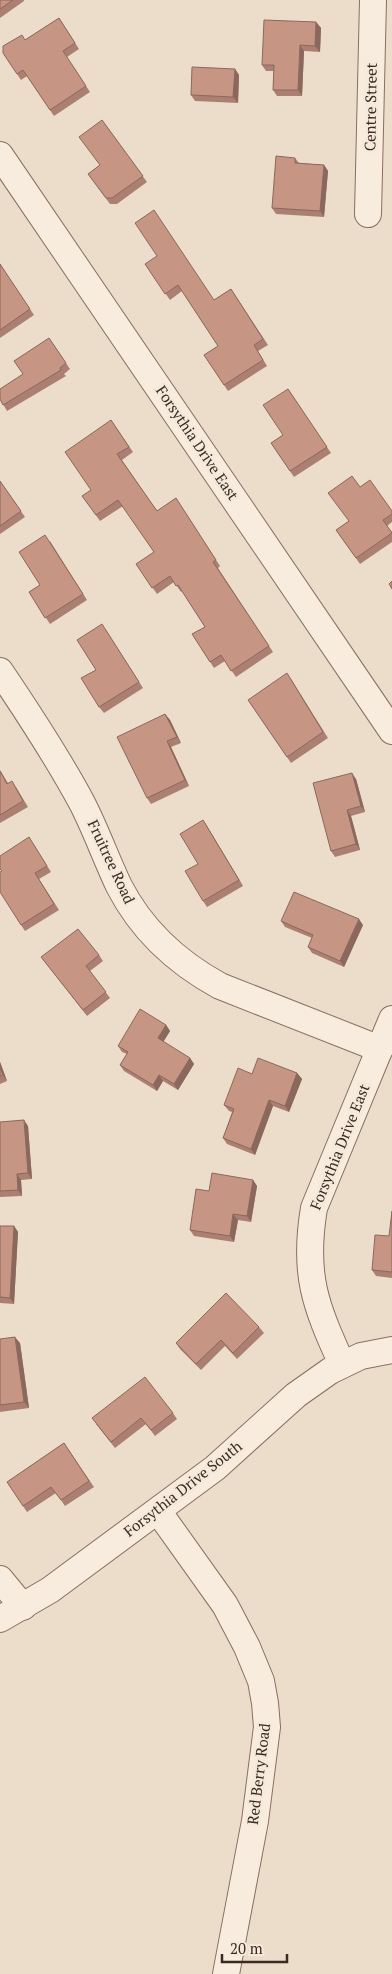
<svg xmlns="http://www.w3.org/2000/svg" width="392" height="1974" viewBox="0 0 392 1974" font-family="'PT Serif',serif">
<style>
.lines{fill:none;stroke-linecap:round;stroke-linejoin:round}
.minor-casing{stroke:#886f60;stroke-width:28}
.minor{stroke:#f7ecde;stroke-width:26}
.wall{fill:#ab8072}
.shaded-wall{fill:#8b685c}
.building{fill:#c79584;stroke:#8b685c}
.labels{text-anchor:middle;stroke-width:5;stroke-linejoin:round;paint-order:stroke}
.street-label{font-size:15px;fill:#3a2a22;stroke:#f4e9da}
</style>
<rect width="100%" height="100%" fill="#ecddcb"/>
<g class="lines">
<g class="minor-casing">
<g id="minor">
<polyline points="0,155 392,731"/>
<polyline points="368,214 373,0"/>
<path d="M 0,671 C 29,714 58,758 82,803 C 96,830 106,859 119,886 C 142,931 176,962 220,986 L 380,1049"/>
<path d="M 342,1364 C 315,1305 303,1274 314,1208 L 392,1019"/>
<polyline points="158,1511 225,1605 247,1647 261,1681 265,1703 267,1727 255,1821 226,1974"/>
<polyline points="0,1579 23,1607"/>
<polyline points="0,1619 50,1590 215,1468 296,1395 330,1371 361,1356 392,1350"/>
</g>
</g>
<use href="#minor" class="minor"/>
</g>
<g class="wall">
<polygon points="0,0 24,0 24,1 0,18"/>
<polygon points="59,18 79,49 67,57 90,92 54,116 27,76 21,80 3,53 25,40"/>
<polygon points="316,22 321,28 320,52 304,51 302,96 277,96 273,90 274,71 266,71 262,65"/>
<polygon points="235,69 239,75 238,103 195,101 191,95"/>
<polygon points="102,120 147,182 117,204 110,204 88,174 100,165"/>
<polygon points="295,158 299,163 324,165 328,171 324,217 276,214 272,208"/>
<polygon points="0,264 34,315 0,338"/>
<polygon points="145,264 214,300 231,289 268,345 258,351 267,366 228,391 204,355 218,346 182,291 170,300"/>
<polygon points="49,338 70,369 64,374 66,376 7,411 0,399 23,374"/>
<polygon points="288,389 331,453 294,477 271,443 283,435"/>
<polygon points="111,420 133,452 122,460 157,511 176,498 220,566 218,568 273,652 236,677 225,661 214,668 192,634 205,627 182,591 181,592 174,582 157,594 136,564 154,552 123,506 100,521 82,496 91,490"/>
<polygon points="0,481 25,517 0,534"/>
<polygon points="360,487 392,511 392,522 387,526 392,532 392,542 360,564 336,530 349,521"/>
<polygon points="50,541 87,600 50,624 29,592 40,585"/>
<polygon points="106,630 143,688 104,713 99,707 96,670"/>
<polygon points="291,679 328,738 291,763 248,700"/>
<polygon points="165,714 170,720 181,743 171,747 189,786 151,804 147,798"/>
<polygon points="0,770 8,783 16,787 28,807 0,823"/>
<polygon points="356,779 365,812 351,816 360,850 335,857 331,851"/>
<polygon points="203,820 243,886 207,907 203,901 198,864"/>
<polygon points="29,837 51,872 39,879 59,910 25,931 21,925 2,871"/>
<polygon points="281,921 363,925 344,967 312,953 308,947 312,938 285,927"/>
<polygon points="99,955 103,961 90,971 110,998 87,1016 41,957"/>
<polygon points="166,1025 170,1031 163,1042 190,1058 194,1064 178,1090 163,1081 157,1091 124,1071 120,1065 127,1054 122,1052 118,1046"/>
<polygon points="0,1062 7,1081 0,1084"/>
<polygon points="297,1073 302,1079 289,1112 273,1106 255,1155 227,1144 223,1138 232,1112 229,1111 224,1105 252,1074"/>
<polygon points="0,1122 28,1126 32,1179 21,1180 22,1196 0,1197"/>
<polygon points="253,1180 257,1186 251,1222 238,1220 234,1242 194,1236 190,1230"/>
<polygon points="392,1211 392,1278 376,1276 372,1270 389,1236"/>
<polygon points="0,1226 14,1226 18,1232 14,1304 0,1303"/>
<polygon points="259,1327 264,1333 237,1359 225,1346 201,1370 180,1349 176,1343"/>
<polygon points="0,1339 20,1343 29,1408 0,1412"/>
<polygon points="173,1413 177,1419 155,1436 146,1424 115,1448 96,1424"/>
<polygon points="64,1443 94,1487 65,1506 56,1493 27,1512 7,1482"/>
</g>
<g class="shaded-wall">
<polygon points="316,22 321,28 320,52 315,46"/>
<polygon points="300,45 304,51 302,96 298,90"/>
<polygon points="235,69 239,75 238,103 233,97"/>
<polygon points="324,165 328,171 324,217 320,211"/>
<polygon points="165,714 170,720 181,743 177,737"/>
<polygon points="167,741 171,747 189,786 185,780"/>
<polygon points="352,773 356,779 365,812 361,806"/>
<polygon points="347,810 351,816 360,850 356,844"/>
<polygon points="203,820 207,826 243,886 239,880"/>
<polygon points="359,919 363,925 344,967 340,961"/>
<polygon points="166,1025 170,1031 162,1044 158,1038"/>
<polygon points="190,1058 194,1064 178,1090 174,1084"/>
<polygon points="0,1062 7,1081 3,1075 0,1068"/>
<polygon points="297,1073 302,1079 289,1112 285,1106"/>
<polygon points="159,1075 163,1081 157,1091 153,1085"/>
<polygon points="269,1100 273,1106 255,1155 251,1149"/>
<polygon points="24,1120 28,1126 32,1179 28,1173"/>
<polygon points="17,1174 21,1180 22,1196 18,1190"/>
<polygon points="253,1180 257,1186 251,1222 247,1216"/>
<polygon points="233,1214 238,1220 234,1242 230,1236"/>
<polygon points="14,1226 18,1232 14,1304 10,1298"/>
<polygon points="15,1337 20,1343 29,1408 24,1402"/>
</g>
<g class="building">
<polygon points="0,0 13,0 0,9"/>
<polygon points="59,18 75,43 63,51 86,86 50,110 23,70 17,74 3,53 3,46 22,35 25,40"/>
<polygon points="264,20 316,22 315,46 300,45 298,90 273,90 274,65 262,65"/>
<polygon points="192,67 235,69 233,97 191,95"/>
<polygon points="102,120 143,176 112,198 106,198 88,174 100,165 79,137"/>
<polygon points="276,156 295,158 295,163 324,165 320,211 272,208"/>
<polygon points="154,210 214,300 231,289 263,339 254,345 263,360 224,385 204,355 218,346 178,285 165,294 145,264 157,256 135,223"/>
<polygon points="0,264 30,309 0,330"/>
<polygon points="49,338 66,363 60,368 61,370 3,405 0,399 0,389 23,374 14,361"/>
<polygon points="288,389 327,447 290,471 271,443 283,435 263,405"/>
<polygon points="111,420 129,447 117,454 157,511 176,498 216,560 213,562 269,646 231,671 221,655 210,662 192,634 205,627 178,585 176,586 170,576 152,588 136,564 154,552 118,500 96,515 82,496 91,490 65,452"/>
<polygon points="352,476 360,487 370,480 392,511 392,514 383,520 392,533 356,558 336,530 349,521 328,493"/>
<polygon points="0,481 21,511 0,526"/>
<polygon points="45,535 83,594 45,618 29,592 40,585 19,552"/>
<polygon points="392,581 392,589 389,584"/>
<polygon points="102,624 139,682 99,707 81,678 96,670 77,640"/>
<polygon points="287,673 323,732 287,757 248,700"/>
<polygon points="165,714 177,737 167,741 185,780 147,798 117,737"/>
<polygon points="0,771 7,784 12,781 23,801 0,815"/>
<polygon points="352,773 361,806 347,810 356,844 331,851 313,783"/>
<polygon points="203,820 239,880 203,901 185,871 198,864 180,834"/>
<polygon points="29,837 47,866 35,873 54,904 21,925 0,892 0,872 2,871 0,869 0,856"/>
<polygon points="294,892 359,919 340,961 308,947 313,935 281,921"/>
<polygon points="78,929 99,955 86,966 106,992 83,1010 41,957"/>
<polygon points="140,1009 166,1025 158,1038 190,1058 174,1084 159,1075 153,1085 120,1065 128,1052 118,1046"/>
<polygon points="258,1058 297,1073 285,1106 269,1100 251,1149 223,1138 234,1109 224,1105 238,1068 252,1074"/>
<polygon points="0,1068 3,1075 0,1076"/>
<polygon points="24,1120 28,1173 17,1174 18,1190 0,1191 0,1122"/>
<polygon points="212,1173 253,1180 247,1216 233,1214 230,1236 190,1230 196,1189 209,1191"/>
<polygon points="392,1211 392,1272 372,1270 375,1235 389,1236"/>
<polygon points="0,1226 14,1226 10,1298 0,1297"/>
<polygon points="226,1293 259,1327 233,1353 221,1340 196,1364 176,1343"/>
<polygon points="15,1337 24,1402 0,1405 0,1339"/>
<polygon points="145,1377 173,1413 151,1430 141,1418 111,1442 92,1418"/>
<polygon points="64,1443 89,1481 61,1500 51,1487 23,1506 7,1482"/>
</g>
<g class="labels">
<g class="street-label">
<text transform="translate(371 107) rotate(-89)" y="5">Centre Street</text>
<text transform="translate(197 443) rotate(56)" y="5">Forsythia Drive East</text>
<text transform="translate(111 862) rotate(65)" y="5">Fruitree Road</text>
<text transform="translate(340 1147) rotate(-68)" y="5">Forsythia Drive East</text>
<text transform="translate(183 1489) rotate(-38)" y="5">Forsythia Drive South</text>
<text transform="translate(259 1774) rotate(-83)" y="5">Red Berry Road</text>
</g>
</g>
<path d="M222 1954v8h65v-8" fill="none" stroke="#3a2a22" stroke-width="2.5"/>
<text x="230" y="1954" font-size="15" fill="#3a2a22" stroke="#f4e9da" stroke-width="4" paint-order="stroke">20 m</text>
</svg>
